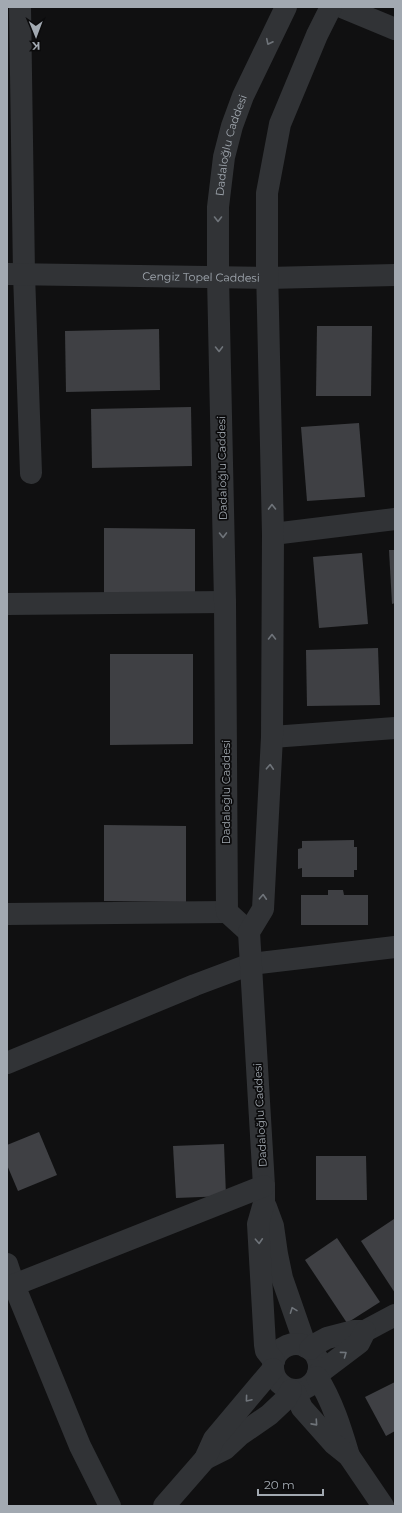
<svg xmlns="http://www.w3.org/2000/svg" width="402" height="1513" viewBox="0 0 402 1513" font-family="Montserrat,sans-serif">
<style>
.building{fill:#3f4044}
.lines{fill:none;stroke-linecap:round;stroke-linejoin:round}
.minor{stroke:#313336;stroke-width:22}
.oneway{stroke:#6f747a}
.labels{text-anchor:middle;stroke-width:3.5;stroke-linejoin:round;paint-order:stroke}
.street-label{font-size:11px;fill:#a2a9b1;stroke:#0b0b0c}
</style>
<rect width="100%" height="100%" fill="#101011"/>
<g class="building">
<polygon points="317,326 372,326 371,396 316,396"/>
<polygon points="159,329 160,390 66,392 65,331"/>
<polygon points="191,407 192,466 92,468 91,409"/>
<polygon points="359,423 365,497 307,501 301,427"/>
<polygon points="104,528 195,529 195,595 104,594"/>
<polygon points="389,550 395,550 395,603 392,604"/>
<polygon points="362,553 368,624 319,628 313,557"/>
<polygon points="378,648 380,705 307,706 306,650"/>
<polygon points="110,654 193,654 193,744 110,745"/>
<polygon points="104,825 186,826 186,902 104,901"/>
<polygon points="354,840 354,847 357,847 357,870 354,870 354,877 302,877 302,868 298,869 298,849 302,848 302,841"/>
<polygon points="328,890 343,890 344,895 368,895 368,925 301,925 301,895 328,895"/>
<polygon points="39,1132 57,1175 18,1191 7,1165 7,1145"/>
<polygon points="224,1144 226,1196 176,1198 173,1146"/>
<polygon points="316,1156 366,1156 367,1200 316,1200"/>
<polygon points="394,1219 395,1221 395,1293 361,1241"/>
<polygon points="337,1238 380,1302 347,1323 305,1260"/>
<polygon points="395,1382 395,1431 386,1436 365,1397"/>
</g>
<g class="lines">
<g class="minor">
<polyline points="20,7 24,274 31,473"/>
<polyline points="342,7 395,29"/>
<path id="s1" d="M 7,274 L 267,278 L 395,275"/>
<polyline points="273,534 395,519"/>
<polyline points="7,604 225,602"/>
<polyline points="272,737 395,728"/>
<polyline points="7,914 227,912"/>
<path id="s2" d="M 249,932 L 227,912 L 225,602 L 218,277 L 218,207 L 224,157 L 232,126 L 243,96 L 286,7"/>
<polyline points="7,1063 195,985 251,964 395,947"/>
<polyline points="266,1207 273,1226 277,1254 282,1278 306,1347"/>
<polyline points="7,1264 14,1285"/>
<circle cx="296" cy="1367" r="23"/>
<polyline points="310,1349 314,1345 327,1338 354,1331 365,1331 395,1315"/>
<polyline points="274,1361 266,1351 265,1345 258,1224 264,1203 264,1186 249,932 263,909 272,737 273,534 267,268 267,193 280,124 317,35 331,7"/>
<polyline points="318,1374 359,1343 365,1331"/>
<path d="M 317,1377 C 332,1400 341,1429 349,1456"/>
<polyline points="294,1390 302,1408 334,1444 349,1456 383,1506"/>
<polyline points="205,1459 225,1449 240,1435 269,1415 286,1399 291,1390"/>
<polyline points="110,1506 80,1446 14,1285 264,1186"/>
<polyline points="164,1506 205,1459 214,1439 273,1369"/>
</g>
</g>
<defs><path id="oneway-chevron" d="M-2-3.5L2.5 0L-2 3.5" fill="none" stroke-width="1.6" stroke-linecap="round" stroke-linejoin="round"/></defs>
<g class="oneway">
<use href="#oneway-chevron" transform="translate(269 42) rotate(116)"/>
<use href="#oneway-chevron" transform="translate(218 219) rotate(90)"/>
<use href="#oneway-chevron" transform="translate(219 349) rotate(89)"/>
<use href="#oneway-chevron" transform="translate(272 507) rotate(-91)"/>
<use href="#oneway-chevron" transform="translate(223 535) rotate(89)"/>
<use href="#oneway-chevron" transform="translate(272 637) rotate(-90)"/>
<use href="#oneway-chevron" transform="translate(270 767) rotate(-87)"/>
<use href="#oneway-chevron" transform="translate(263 897) rotate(-87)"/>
<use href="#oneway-chevron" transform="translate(259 1241) rotate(87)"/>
<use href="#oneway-chevron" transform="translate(293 1310) rotate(-111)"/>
<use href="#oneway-chevron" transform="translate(344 1354) rotate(-36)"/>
<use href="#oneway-chevron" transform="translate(248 1399) rotate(130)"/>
<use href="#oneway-chevron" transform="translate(315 1423) rotate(48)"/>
</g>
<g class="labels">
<g class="street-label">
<text dy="4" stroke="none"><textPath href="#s2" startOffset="798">Dadaloğlu Caddesi</textPath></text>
<text dy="4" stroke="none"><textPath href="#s1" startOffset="194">Cengiz Topel Caddesi</textPath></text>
<text transform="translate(222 468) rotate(-91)" y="4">Dadaloğlu Caddesi</text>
<text transform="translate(226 792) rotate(-90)" y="4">Dadaloğlu Caddesi</text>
<text transform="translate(260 1115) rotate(-93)" y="4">Dadaloğlu Caddesi</text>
</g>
</g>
<rect width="402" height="1513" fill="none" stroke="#a2a9b1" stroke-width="16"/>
<g transform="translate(36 36) rotate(179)" stroke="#0b0b0c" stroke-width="3" paint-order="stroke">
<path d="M0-3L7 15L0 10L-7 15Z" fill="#a2a9b1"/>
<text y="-6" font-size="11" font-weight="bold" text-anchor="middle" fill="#a2a9b1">K</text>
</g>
<path d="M258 1489v6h65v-6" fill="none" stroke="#a2a9b1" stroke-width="2"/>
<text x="264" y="1489" font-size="12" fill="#a2a9b1" stroke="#0b0b0c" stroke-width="3" paint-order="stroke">20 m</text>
</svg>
